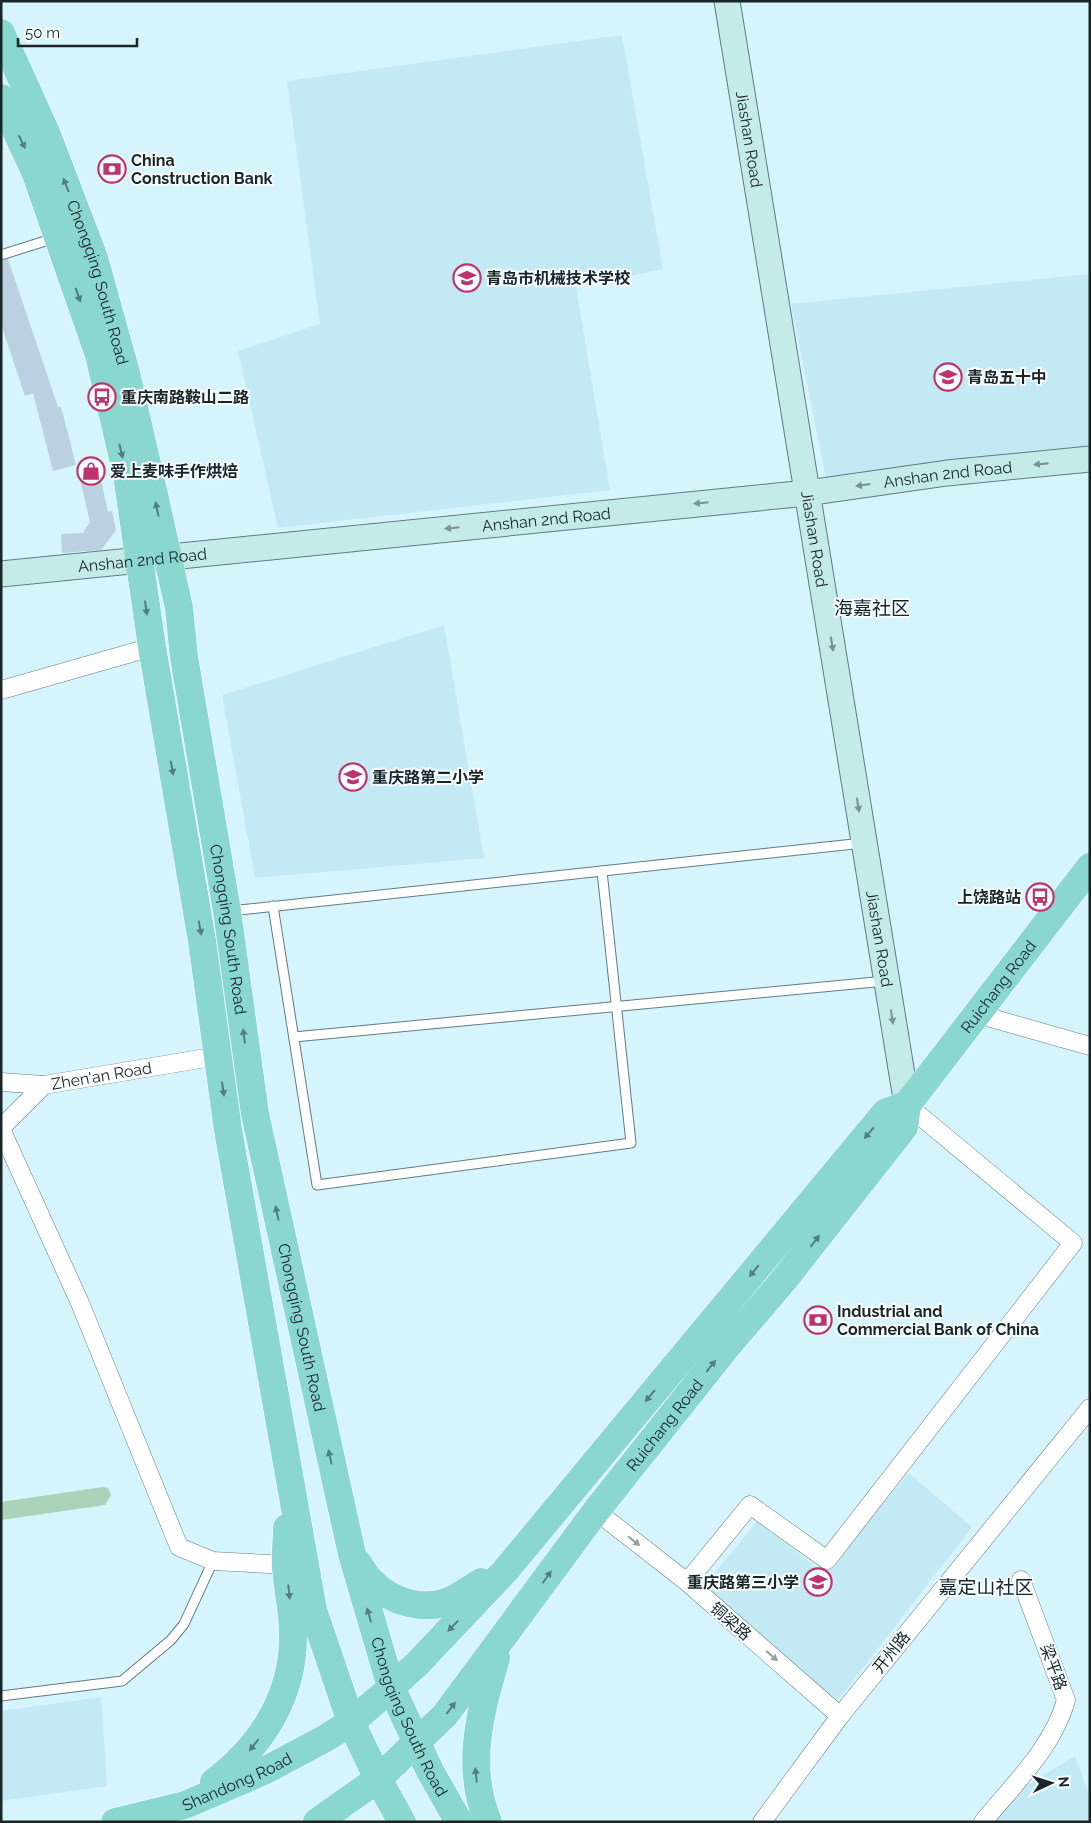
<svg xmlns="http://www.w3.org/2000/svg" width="1091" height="1823" viewBox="0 0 1091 1823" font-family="Raleway,'Noto Sans SC',sans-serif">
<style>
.built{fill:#c3eaf4}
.green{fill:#aad3b9}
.building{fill:#bbd0e1}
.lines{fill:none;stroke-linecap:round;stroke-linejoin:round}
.lane-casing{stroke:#607b82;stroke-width:11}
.street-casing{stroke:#607b82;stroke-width:19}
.secondary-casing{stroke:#607b82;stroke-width:27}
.primary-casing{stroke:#fff;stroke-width:29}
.lane{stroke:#fff;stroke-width:9}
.street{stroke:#fff;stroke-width:18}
.secondary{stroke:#c4ebe8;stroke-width:25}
.primary{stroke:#8ad7d0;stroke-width:28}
.oneway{fill:#527e7c}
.oneway2{fill:#779291}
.oneway3{fill:#989d9e}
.labels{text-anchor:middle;stroke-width:4;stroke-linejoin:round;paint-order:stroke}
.street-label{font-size:16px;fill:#192527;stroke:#f7fdfe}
.poi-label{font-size:16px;font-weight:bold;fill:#192527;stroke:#f7fdfe;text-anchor:start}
.quarter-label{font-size:19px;fill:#192527;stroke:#f7fdfe}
</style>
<rect width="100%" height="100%" fill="#d6f4fc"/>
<g class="built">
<polygon points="622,35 663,269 576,287 610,490 278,528 238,351 320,324 287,81"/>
<polygon points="1090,274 1090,450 826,479 791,304"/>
<polygon points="444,625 484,858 255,878 222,695"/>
<polygon points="909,1473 972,1527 838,1700 701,1590 758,1520 824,1574"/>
<polygon points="101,1697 107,1786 1,1801 1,1711"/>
<polygon points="1075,1756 1090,1798 1090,1822 994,1822 1015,1792"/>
</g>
<polygon class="green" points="103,1487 108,1488 111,1495 105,1505 1,1520 1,1502"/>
<g class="building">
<polygon points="8,259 58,407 61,407 76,465 53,471 33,393 25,396 1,324 1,261"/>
<polygon points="98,465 108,512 112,511 116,530 101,550 62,553 61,534 83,533 90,522 78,470"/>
</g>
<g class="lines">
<g class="lane-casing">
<g id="lane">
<polyline points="1,255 55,238"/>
<polyline points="273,906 317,1185 631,1143 602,871"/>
<polyline points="230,911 863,843"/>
<polyline points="294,1037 886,981"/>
<polyline points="1,1696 122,1681 171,1640 184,1624 213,1561"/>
</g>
</g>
<g class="street-casing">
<g id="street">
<polyline points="1,690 152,647"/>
<polyline points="977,1014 1090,1046"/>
<polyline points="1,1082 44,1085"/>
<path id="s1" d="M 1,1128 L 44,1085 L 218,1056"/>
<polyline points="1,1129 80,1303 179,1547 213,1561 286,1565"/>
<polyline points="596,1511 687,1582 840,1716"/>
<polyline points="687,1582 750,1505 827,1560 1073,1243 907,1105"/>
<polyline points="762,1822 840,1716 1090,1408"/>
<path d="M 983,1822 C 1013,1785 1054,1746 1066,1700 L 1021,1580"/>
</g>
</g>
<g class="secondary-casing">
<g id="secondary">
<path id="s2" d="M 727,1 L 907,1105"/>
<path id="s3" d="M 1,574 L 807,493 L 947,473 L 1090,459"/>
</g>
</g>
<g class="primary-casing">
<g id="primary">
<path id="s4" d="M 1,33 L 47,135 L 94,258 L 126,373 L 155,499 L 179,608 L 184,657 L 227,911 L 255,1114 L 352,1554 L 391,1687 L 430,1771 L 459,1822"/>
<polyline points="1,98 36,174 99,355 127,475 152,647 202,941 228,1130 313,1610 351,1722 378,1779 402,1822"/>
<path d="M 358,1563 C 362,1569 366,1577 372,1582 C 391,1602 425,1612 451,1600 C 461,1596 471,1588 481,1582"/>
<path d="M 214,1782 C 262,1746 294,1695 293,1634 C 293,1611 287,1588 286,1566 C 285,1553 287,1540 287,1528"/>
<path id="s5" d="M 115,1822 L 185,1805 L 264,1771 L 326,1738 L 351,1722 L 383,1695 L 417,1664 L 505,1571 L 886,1112 L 907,1105"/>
<path id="s6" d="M 317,1822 L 378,1779 L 445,1715 L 596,1511 L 724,1350 L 783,1281 L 904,1127 L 907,1105 L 1090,867"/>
<path d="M 488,1822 C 465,1766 480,1713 496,1658"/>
</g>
</g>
<use href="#lane" class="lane"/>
<use href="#street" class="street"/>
<use href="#secondary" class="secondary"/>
<use href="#primary" class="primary"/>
</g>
<defs><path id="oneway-solid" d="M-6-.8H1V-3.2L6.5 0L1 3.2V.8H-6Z" transform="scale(1.25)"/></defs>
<g class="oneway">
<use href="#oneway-solid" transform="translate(22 142) rotate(65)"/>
<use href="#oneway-solid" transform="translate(66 185) rotate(-111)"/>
<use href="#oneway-solid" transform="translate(78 295) rotate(71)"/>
<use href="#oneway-solid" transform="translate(121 451) rotate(77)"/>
<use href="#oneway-solid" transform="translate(157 509) rotate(-102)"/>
<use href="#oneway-solid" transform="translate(146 608) rotate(82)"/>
<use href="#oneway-solid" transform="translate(172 768) rotate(80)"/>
<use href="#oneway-solid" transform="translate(200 928) rotate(80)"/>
<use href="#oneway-solid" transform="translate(244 1036) rotate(-98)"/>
<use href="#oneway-solid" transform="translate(223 1089) rotate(82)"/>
<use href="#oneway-solid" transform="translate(869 1133) rotate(130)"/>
<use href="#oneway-solid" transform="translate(277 1213) rotate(-102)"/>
<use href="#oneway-solid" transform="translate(815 1241) rotate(-52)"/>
<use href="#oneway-solid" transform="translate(754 1271) rotate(129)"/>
<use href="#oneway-solid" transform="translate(711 1366) rotate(-51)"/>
<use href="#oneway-solid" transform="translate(650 1396) rotate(130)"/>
<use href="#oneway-solid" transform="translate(330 1457) rotate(-102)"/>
<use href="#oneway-solid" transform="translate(547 1577) rotate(-54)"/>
<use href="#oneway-solid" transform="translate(289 1592) rotate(84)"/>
<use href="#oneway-solid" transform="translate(369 1615) rotate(-106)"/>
<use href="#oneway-solid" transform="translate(453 1626) rotate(134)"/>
<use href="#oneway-solid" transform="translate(451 1708) rotate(-53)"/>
<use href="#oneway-solid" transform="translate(254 1745) rotate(128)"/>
<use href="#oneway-solid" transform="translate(476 1775) rotate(-96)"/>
</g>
<g class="oneway2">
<use href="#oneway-solid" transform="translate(1041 464) rotate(174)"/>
<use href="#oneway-solid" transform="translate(863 485) rotate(172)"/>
<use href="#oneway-solid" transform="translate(701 503) rotate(174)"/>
<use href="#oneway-solid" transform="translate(452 528) rotate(174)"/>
<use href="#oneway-solid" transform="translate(832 644) rotate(81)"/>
<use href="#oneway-solid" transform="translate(858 805) rotate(81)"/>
<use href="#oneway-solid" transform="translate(892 1017) rotate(81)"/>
</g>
<g class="oneway3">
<use href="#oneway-solid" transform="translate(634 1541) rotate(38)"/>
<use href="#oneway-solid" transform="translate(772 1656) rotate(41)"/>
</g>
<defs>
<g id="bank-ring" transform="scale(1.4375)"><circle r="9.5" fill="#f7fdfe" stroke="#bd336d" stroke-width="1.5"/><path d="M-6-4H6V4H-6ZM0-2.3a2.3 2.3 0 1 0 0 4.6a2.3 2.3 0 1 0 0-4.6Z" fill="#bd336d"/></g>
<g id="school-ring" transform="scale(1.4375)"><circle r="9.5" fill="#f7fdfe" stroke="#bd336d" stroke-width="1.5"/><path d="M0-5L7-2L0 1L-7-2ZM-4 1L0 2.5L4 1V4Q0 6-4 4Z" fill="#bd336d"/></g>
<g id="bus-ring" transform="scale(1.4375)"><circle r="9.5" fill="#f7fdfe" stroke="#bd336d" stroke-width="1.5"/><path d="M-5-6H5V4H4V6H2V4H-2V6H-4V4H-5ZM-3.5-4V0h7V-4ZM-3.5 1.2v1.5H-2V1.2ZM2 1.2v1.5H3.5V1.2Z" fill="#bd336d"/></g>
<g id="shop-ring" transform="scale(1.4375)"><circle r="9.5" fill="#f7fdfe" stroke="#bd336d" stroke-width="1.5"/><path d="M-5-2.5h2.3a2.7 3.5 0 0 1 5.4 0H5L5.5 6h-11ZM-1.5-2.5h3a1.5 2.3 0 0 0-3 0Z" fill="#bd336d"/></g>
</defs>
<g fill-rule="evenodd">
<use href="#bank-ring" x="112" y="169"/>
<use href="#school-ring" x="467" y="278"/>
<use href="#school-ring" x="948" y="377"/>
<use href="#bus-ring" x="102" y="397"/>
<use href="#shop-ring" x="91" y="471"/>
<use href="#school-ring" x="353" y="777"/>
<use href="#bus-ring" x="1040" y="897"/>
<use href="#bank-ring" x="818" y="1320"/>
<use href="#school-ring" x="818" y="1582"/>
</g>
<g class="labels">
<g class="street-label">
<text dy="6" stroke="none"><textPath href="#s2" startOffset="140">Jiashan Road</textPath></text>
<text dy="6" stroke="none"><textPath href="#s4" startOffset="268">Chongqing South Road</textPath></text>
<text dy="6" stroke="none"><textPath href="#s3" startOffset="952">Anshan 2nd Road</textPath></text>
<text dy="6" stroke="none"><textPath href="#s3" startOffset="548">Anshan 2nd Road</textPath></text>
<text dy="6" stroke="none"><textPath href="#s2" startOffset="545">Jiashan Road</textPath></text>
<text dy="6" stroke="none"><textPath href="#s3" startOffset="142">Anshan 2nd Road</textPath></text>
<text dy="6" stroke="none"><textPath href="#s4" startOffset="929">Chongqing South Road</textPath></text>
<text dy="6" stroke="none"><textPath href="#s2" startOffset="950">Jiashan Road</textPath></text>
<text dy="6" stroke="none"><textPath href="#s6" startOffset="1085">Ruichang Road</textPath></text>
<text dy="6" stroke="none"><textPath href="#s1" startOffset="119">Zhen'an Road</textPath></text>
<text dy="6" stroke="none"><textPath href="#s4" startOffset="1334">Chongqing South Road</textPath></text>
<text dy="6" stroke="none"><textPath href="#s6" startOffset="531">Ruichang Road</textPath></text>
<text transform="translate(731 1621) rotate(41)" y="6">铜梁路</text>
<text transform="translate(891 1652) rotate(-51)" y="6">开州路</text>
<text transform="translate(1054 1667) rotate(70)" y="6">梁平路</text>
<text dy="6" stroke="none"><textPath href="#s4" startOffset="1739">Chongqing South Road</textPath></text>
<text dy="6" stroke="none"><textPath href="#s5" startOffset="129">Shandong Road</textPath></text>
</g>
<g class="poi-label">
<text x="131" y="166">China<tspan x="131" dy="18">Construction Bank</tspan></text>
<text x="486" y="284">青岛市机械技术学校</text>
<text x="967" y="383">青岛五十中</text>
<text x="121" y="403">重庆南路鞍山二路</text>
<text x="110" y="477">爱上麦味手作烘焙</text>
<text x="372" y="783">重庆路第二小学</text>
<text x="1021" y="903" text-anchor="end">上饶路站</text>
<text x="837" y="1317">Industrial and<tspan x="837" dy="18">Commercial Bank of China</tspan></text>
<text x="799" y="1588" text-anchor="end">重庆路第三小学</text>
</g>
<g class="quarter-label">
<text x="872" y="615">海嘉社区</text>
<text x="986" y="1594">嘉定山社区</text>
</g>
</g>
<rect width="1091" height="1823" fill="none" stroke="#192527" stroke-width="5"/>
<g transform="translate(1051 1783) rotate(86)" stroke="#f7fdfe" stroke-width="4" paint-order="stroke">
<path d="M0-4L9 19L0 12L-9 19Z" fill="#192527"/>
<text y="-8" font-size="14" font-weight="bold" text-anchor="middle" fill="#192527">N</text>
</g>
<path d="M18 38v8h119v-8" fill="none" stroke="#192527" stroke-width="2.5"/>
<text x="25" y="38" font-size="15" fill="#192527" stroke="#f7fdfe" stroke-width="4" paint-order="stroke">50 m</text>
</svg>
